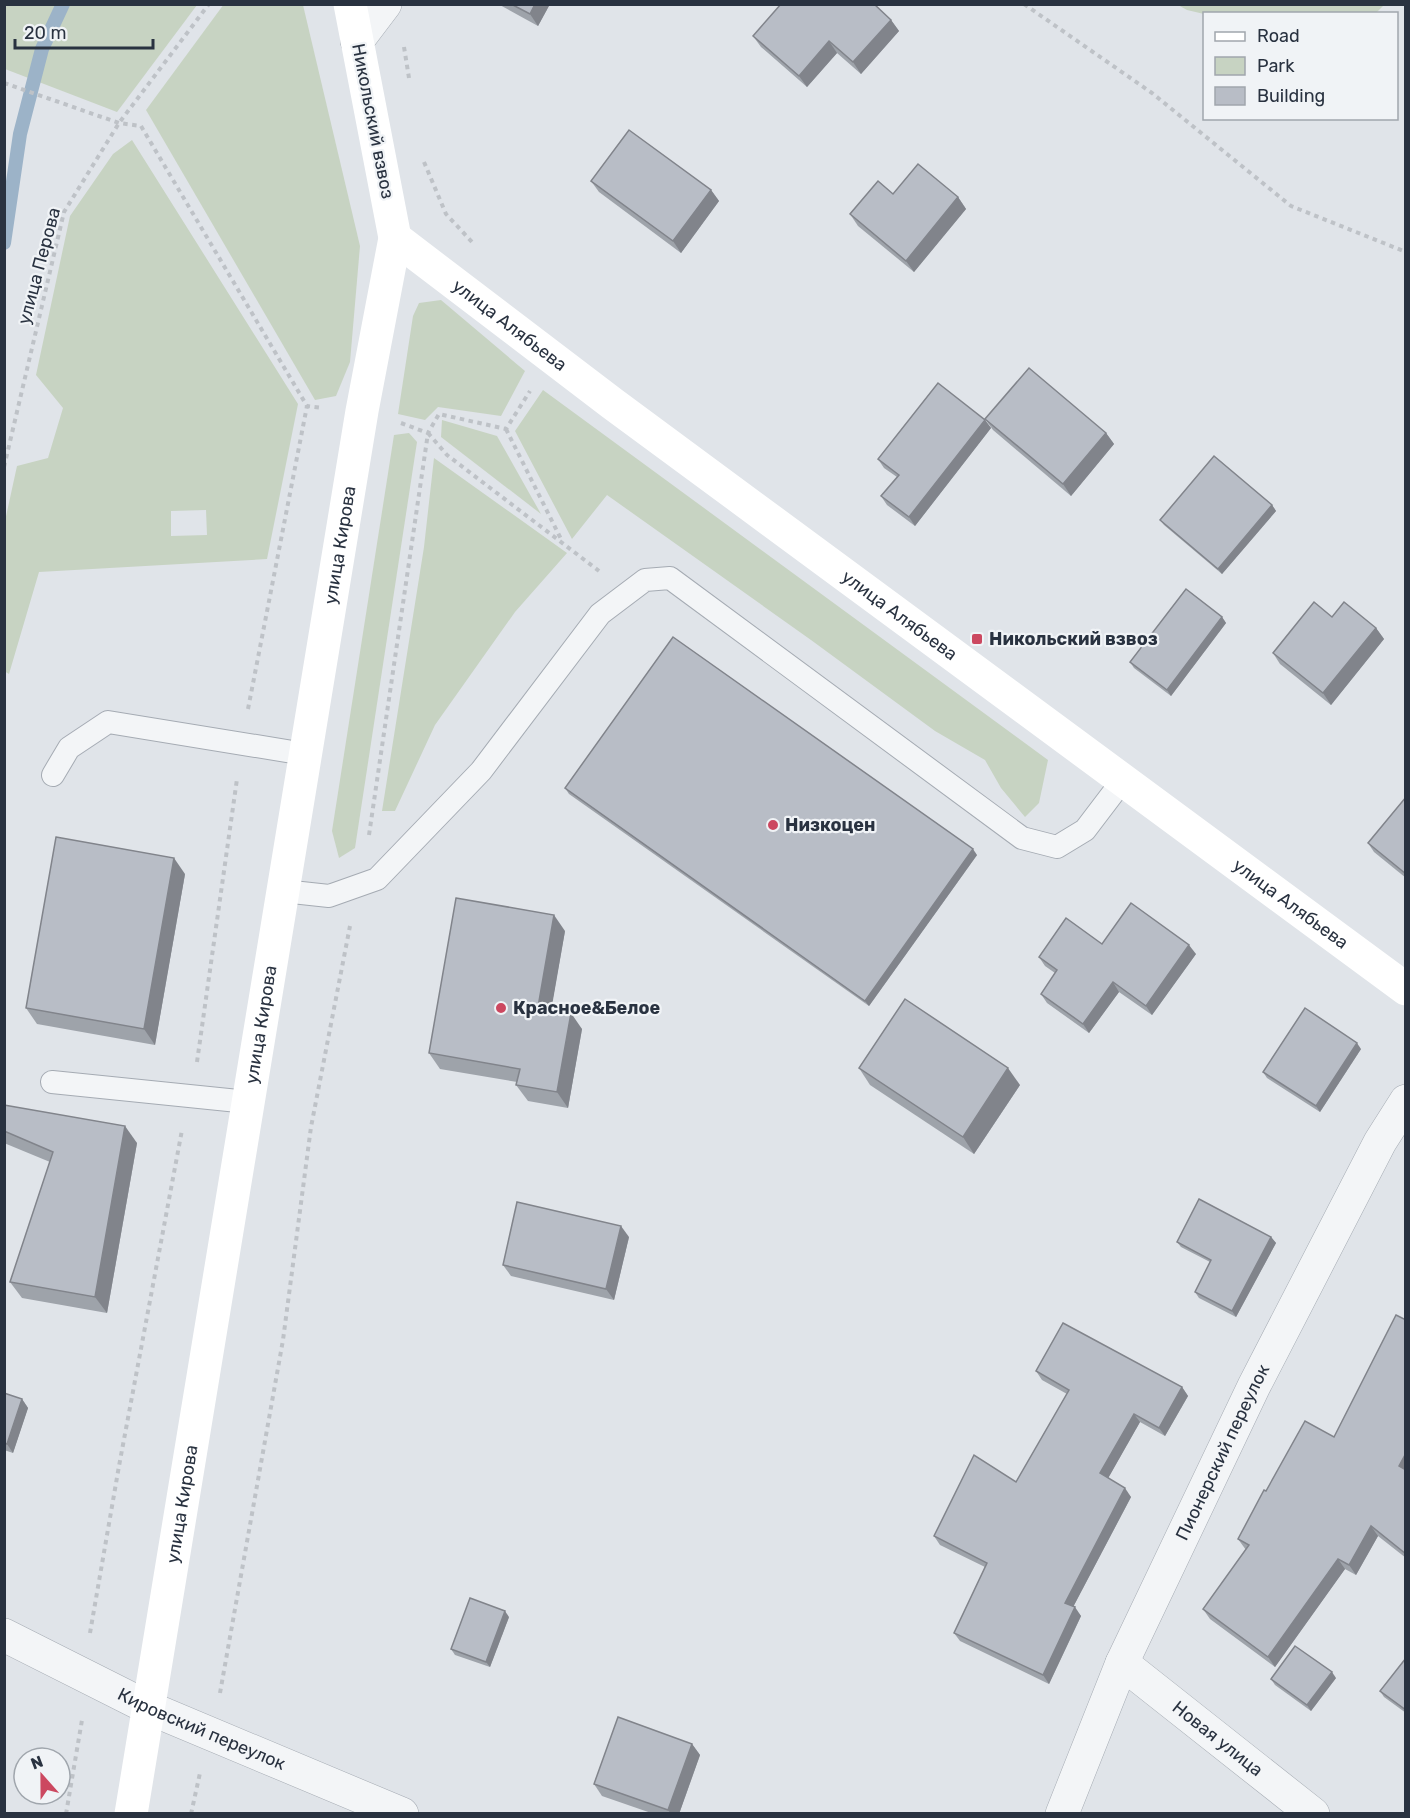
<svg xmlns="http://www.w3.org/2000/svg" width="1410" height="1818" viewBox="0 0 1410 1818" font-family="Rubik,sans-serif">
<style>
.green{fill:#c7d3c2;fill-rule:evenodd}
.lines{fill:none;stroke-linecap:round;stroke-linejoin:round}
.stream{stroke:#9cb3c8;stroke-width:14}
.service-casing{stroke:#a5abb3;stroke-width:24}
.minor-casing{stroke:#a5abb3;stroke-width:34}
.path{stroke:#bec2c7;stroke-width:4;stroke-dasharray:4.5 4.5;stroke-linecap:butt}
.service{stroke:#f3f5f7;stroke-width:22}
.minor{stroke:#f3f5f7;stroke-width:33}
.secondary{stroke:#fff;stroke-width:33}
.wall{fill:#9ea3aa}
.shaded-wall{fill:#81848b}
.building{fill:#b8bdc6;stroke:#81848b;stroke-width:1.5}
.poi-dot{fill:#cc4860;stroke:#f0f3f6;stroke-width:2}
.labels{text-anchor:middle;stroke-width:4.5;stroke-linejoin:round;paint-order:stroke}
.street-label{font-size:18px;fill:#293240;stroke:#f0f3f6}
.poi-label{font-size:18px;font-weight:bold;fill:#293240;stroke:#f0f3f6;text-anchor:start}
</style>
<rect width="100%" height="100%" fill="#e0e4e9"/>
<g class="green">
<polygon points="224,4 303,5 360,246 350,362 336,396 315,400 146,110"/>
<polygon points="4,5 5,4 197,5 117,112 5,69"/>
<polygon points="1178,5 1384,5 1376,13 1204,14 1187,10"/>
<path d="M 132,140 L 298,404 L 267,559 L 39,572 L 9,674 L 4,671 L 5,521 L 17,466 L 48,458 L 63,408 L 36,375 L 70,216 L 113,154 ZM 206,510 L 207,535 L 171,536 L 171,511 Z"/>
<polygon points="441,300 525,371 501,416 438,407 425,420 398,414 413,316 419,303"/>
<polygon points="543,390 1048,760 1039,803 1025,817 1001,788 985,760 935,731 811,640 607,495 572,539 515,431"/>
<polygon points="442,420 497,436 541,514 441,437"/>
<polygon points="409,433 417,442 355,848 339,858 332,831 394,435"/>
<polygon points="434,458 567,553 515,612 435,725 395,811 382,811 424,547"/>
</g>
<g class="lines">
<polyline class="stream" points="4,243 20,134 42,49 63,4"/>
<g class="service-casing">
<g id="service">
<polyline points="53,775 69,748 108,722 305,754"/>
<polyline points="283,891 329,896 377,879 481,771 600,614 645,580 670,578 1022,838 1057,847 1085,830 1123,780"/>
<polyline points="52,1082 248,1102"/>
</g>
</g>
<g class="minor-casing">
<g id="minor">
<polyline points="357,41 385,4"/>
<path id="s1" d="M 4,1635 L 149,1708 L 402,1814"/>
<path id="s2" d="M 1122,1663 L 1313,1814"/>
<path id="s3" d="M 1062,1814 L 1122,1663 L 1254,1386 L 1380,1142 L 1406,1101"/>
</g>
</g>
<g class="path">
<polyline points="1024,4 1152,93 1291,206 1406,252"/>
<polyline points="404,47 409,78"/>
<polyline points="4,83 119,123 141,126 307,406 323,408"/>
<polyline points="424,162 446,214 472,242"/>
<polyline points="401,423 428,433 439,414 506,429 530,391"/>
<polyline points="506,429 562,541"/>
<polyline points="428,433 447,455 599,571"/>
<polyline points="4,467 64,212 119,123 209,4"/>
<polyline points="248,709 307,406"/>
<polyline points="369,835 428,433"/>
<polyline points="197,1062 237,779"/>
<polyline points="90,1633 119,1466 182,1130"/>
<polyline points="220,1693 283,1340 311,1127 350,926"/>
<polyline points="66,1814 82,1720"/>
<polyline points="191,1814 200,1773"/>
</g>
<use href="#service" class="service"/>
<use href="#minor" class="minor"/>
<g class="secondary">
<path id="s4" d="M 395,238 L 613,404 L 1406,989"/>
<path id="s5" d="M 131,1814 L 362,411 L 395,238 L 350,4"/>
</g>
</g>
<g class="wall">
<polygon points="498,4 550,4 538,26"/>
<polygon points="891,20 899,31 861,74 837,53 807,87 761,47 753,36"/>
<polygon points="591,181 711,190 719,201 681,253 599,192"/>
<polygon points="893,194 958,197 966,209 914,272 858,226 850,214"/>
<polygon points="985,419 1106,433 1114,444 1071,496 993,430"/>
<polygon points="985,420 991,428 915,526 887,505 881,496 897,477 884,468 878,459"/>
<polygon points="1272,505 1276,511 1222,574 1164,525 1160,520"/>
<polygon points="1222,617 1226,623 1171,696 1134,668 1130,662"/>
<polygon points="1376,628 1384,639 1331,705 1280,664 1273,653"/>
<polygon points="565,788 977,855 869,1006 569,794"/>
<polygon points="1406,797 1406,878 1374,852 1368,843"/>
<polygon points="185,874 155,1045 37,1024 26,1008"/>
<polygon points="565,931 551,1009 582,1029 568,1108 528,1101 516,1085 517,1082 440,1069 429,1053"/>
<polygon points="1102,944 1196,954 1152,1015 1119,992 1089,1033 1047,1003 1041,994 1055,973 1045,966 1039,957"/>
<polygon points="1361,1049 1320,1112 1267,1078 1263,1072"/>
<polygon points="859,1068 1020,1085 974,1154 870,1085"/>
<polygon points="4,1105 137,1143 107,1313 22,1298 10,1282 50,1162 4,1143"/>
<polygon points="629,1237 614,1300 511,1276 503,1265"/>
<polygon points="1271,1237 1276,1243 1236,1317 1199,1298 1195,1292 1210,1262 1181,1247 1177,1242"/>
<polygon points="1406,1320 1406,1558 1378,1536 1356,1575 1345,1569 1275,1667 1210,1619 1203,1609 1246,1550 1238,1539 1334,1437"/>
<polygon points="1036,1371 1182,1387 1188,1396 1165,1436 1140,1422 1108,1478 1131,1497 1073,1607 1081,1616 1049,1684 960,1641 954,1633 985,1567 940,1545 934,1536 1016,1482 1067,1394 1042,1380"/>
<polygon points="4,1393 22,1399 28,1408 13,1453 4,1450"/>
<polygon points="509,1617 490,1667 455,1655 451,1649"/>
<polygon points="1406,1658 1406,1713 1384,1697 1380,1691"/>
<polygon points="1336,1678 1311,1711 1275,1685 1271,1679"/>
<polygon points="692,1744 700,1755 679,1814 654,1814 602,1796 594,1784"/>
</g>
<g class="shaded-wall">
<polygon points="535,4 550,4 538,26 530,14"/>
<polygon points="891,20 899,31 861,74 853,62"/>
<polygon points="829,41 837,53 807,87 799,76"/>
<polygon points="711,190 719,201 681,253 673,241"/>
<polygon points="958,197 966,209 914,272 906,261"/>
<polygon points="985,420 991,428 915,526 909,517"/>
<polygon points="1106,433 1114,444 1071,496 1063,484"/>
<polygon points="1272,505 1276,511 1222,574 1218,569"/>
<polygon points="1222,617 1226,623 1171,696 1167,690"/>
<polygon points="1376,628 1384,639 1331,705 1323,693"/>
<polygon points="973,849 977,855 869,1006 865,1001"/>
<polygon points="174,858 185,874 155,1045 144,1029"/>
<polygon points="554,915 565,931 549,1023 538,1007"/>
<polygon points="1189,945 1196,954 1152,1015 1146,1006"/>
<polygon points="1113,982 1119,992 1089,1033 1083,1024"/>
<polygon points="571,1013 582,1029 568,1108 557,1092"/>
<polygon points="1357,1043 1361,1049 1320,1112 1316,1106"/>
<polygon points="1008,1068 1020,1085 974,1154 963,1137"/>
<polygon points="125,1126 137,1143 107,1313 95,1297"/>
<polygon points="621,1226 629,1237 614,1300 606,1289"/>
<polygon points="1271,1237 1276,1243 1236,1317 1232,1311"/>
<polygon points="1182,1387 1188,1396 1165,1436 1159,1428"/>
<polygon points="22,1399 28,1408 13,1453 7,1444"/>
<polygon points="1134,1414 1140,1422 1106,1482 1100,1473"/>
<polygon points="1406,1453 1406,1476 1399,1466"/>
<polygon points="1125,1488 1131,1497 1071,1611 1065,1603"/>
<polygon points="1371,1526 1378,1536 1356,1575 1349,1565"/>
<polygon points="1338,1559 1345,1569 1275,1667 1268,1657"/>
<polygon points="1075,1607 1081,1616 1049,1684 1043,1675"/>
<polygon points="505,1611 509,1617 490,1667 486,1662"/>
<polygon points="1332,1672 1336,1678 1311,1711 1307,1705"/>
<polygon points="692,1744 700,1755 679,1814 671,1814 668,1810"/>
</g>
<g class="building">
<polygon points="511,4 535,4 530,14"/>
<polygon points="781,4 874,4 891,20 853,62 829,41 799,76 753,36"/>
<polygon points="629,130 711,190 673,241 591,181"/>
<polygon points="918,164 958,197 906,261 850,214 878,181 893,194"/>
<polygon points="1029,368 1106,433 1063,484 985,419"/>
<polygon points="938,383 985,420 909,517 881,496 899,475 878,459"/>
<polygon points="1214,456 1272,505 1218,569 1160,520"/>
<polygon points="1186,589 1222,617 1167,690 1130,662"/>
<polygon points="1314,602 1332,617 1344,602 1376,628 1323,693 1273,653"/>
<polygon points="673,637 973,849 865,1001 565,788"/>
<polygon points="1406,797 1406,874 1368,843"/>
<polygon points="56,837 174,858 144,1029 26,1008"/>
<polygon points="456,898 554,915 538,1007 571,1013 557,1092 516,1085 520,1069 429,1053"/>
<polygon points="1131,903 1189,945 1146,1006 1113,982 1083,1024 1041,994 1057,970 1039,957 1066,918 1102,944"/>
<polygon points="905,999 1008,1068 963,1137 859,1068"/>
<polygon points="1305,1008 1357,1043 1316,1106 1263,1072"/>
<polygon points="4,1105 125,1126 95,1297 10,1282 53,1152 4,1131"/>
<polygon points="1199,1199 1271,1237 1232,1311 1195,1292 1211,1260 1177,1242"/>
<polygon points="517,1202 621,1226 606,1289 503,1265"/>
<polygon points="1396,1315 1406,1320 1406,1453 1399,1466 1406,1470 1406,1554 1371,1526 1349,1565 1338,1559 1268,1657 1203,1609 1249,1545 1238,1539 1264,1490 1266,1491 1305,1421 1334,1437"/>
<polygon points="1063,1323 1182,1387 1159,1428 1134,1414 1100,1473 1125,1488 1065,1603 1075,1607 1043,1675 954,1633 987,1563 934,1536 974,1455 1016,1482 1069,1390 1036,1371"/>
<polygon points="4,1393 22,1399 7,1444 4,1443"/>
<polygon points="470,1598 505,1611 486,1662 451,1649"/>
<polygon points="1295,1646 1332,1672 1307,1705 1271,1679"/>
<polygon points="1406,1658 1406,1710 1380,1691"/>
<polygon points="618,1717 692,1744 668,1810 594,1784"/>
</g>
<g class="poi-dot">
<rect x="971" y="633" width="12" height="12" rx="3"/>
<circle cx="773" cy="825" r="6"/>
<circle cx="501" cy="1008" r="6"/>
</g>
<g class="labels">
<g class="street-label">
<text transform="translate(373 121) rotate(79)" y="6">Никольский взвоз</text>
<text transform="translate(39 266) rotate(-75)" y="6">улица Перова</text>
<text dy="6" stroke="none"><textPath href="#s4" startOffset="144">улица Алябьева</textPath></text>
<text dy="6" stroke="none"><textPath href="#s5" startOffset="1286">улица Кирова</textPath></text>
<text dy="6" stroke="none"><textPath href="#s4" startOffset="630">улица Алябьева</textPath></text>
<text dy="6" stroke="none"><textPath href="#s4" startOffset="1116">улица Алябьева</textPath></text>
<text dy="6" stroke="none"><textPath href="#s5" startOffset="800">улица Кирова</textPath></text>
<text dy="6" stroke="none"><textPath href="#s3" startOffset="396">Пионерский переулок</textPath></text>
<text dy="6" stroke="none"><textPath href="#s5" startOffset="314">улица Кирова</textPath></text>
<text dy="6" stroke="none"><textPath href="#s1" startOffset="219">Кировский переулок</textPath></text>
<text dy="6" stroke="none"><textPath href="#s2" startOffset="122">Новая улица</textPath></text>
</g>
<g class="poi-label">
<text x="989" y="645">Никольский взвоз</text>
<text x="785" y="831">Низкоцен</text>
<text x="513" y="1014">Красное&amp;Белое</text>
</g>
</g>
<rect width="1410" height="1818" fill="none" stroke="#293240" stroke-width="12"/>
<rect x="1203" y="12" width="195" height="108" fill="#f0f3f6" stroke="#a0a6ad" stroke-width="1.5"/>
<rect x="1215" y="32" width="30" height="9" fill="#ffffff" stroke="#a0a6ad" stroke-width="1.5"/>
<text x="1257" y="42" font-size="18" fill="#293240">Road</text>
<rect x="1215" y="57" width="30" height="18" fill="#c7d3c2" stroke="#a0a6ad" stroke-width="1.5"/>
<text x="1257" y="72" font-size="18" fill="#293240">Park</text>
<rect x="1215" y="87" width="30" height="18" fill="#b8bdc6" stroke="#a0a6ad" stroke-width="1.5"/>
<text x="1257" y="102" font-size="18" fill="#293240">Building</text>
<g transform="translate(42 1776) rotate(339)"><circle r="28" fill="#f0f3f6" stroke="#a0a6ad" stroke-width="1.5"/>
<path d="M0-4.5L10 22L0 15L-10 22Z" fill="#cc4860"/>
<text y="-9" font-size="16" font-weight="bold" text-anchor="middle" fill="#293240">N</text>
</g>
<path d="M15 39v9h138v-9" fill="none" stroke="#293240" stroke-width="3"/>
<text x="24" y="39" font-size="18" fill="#293240" stroke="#f0f3f6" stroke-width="4.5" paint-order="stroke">20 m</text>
</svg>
